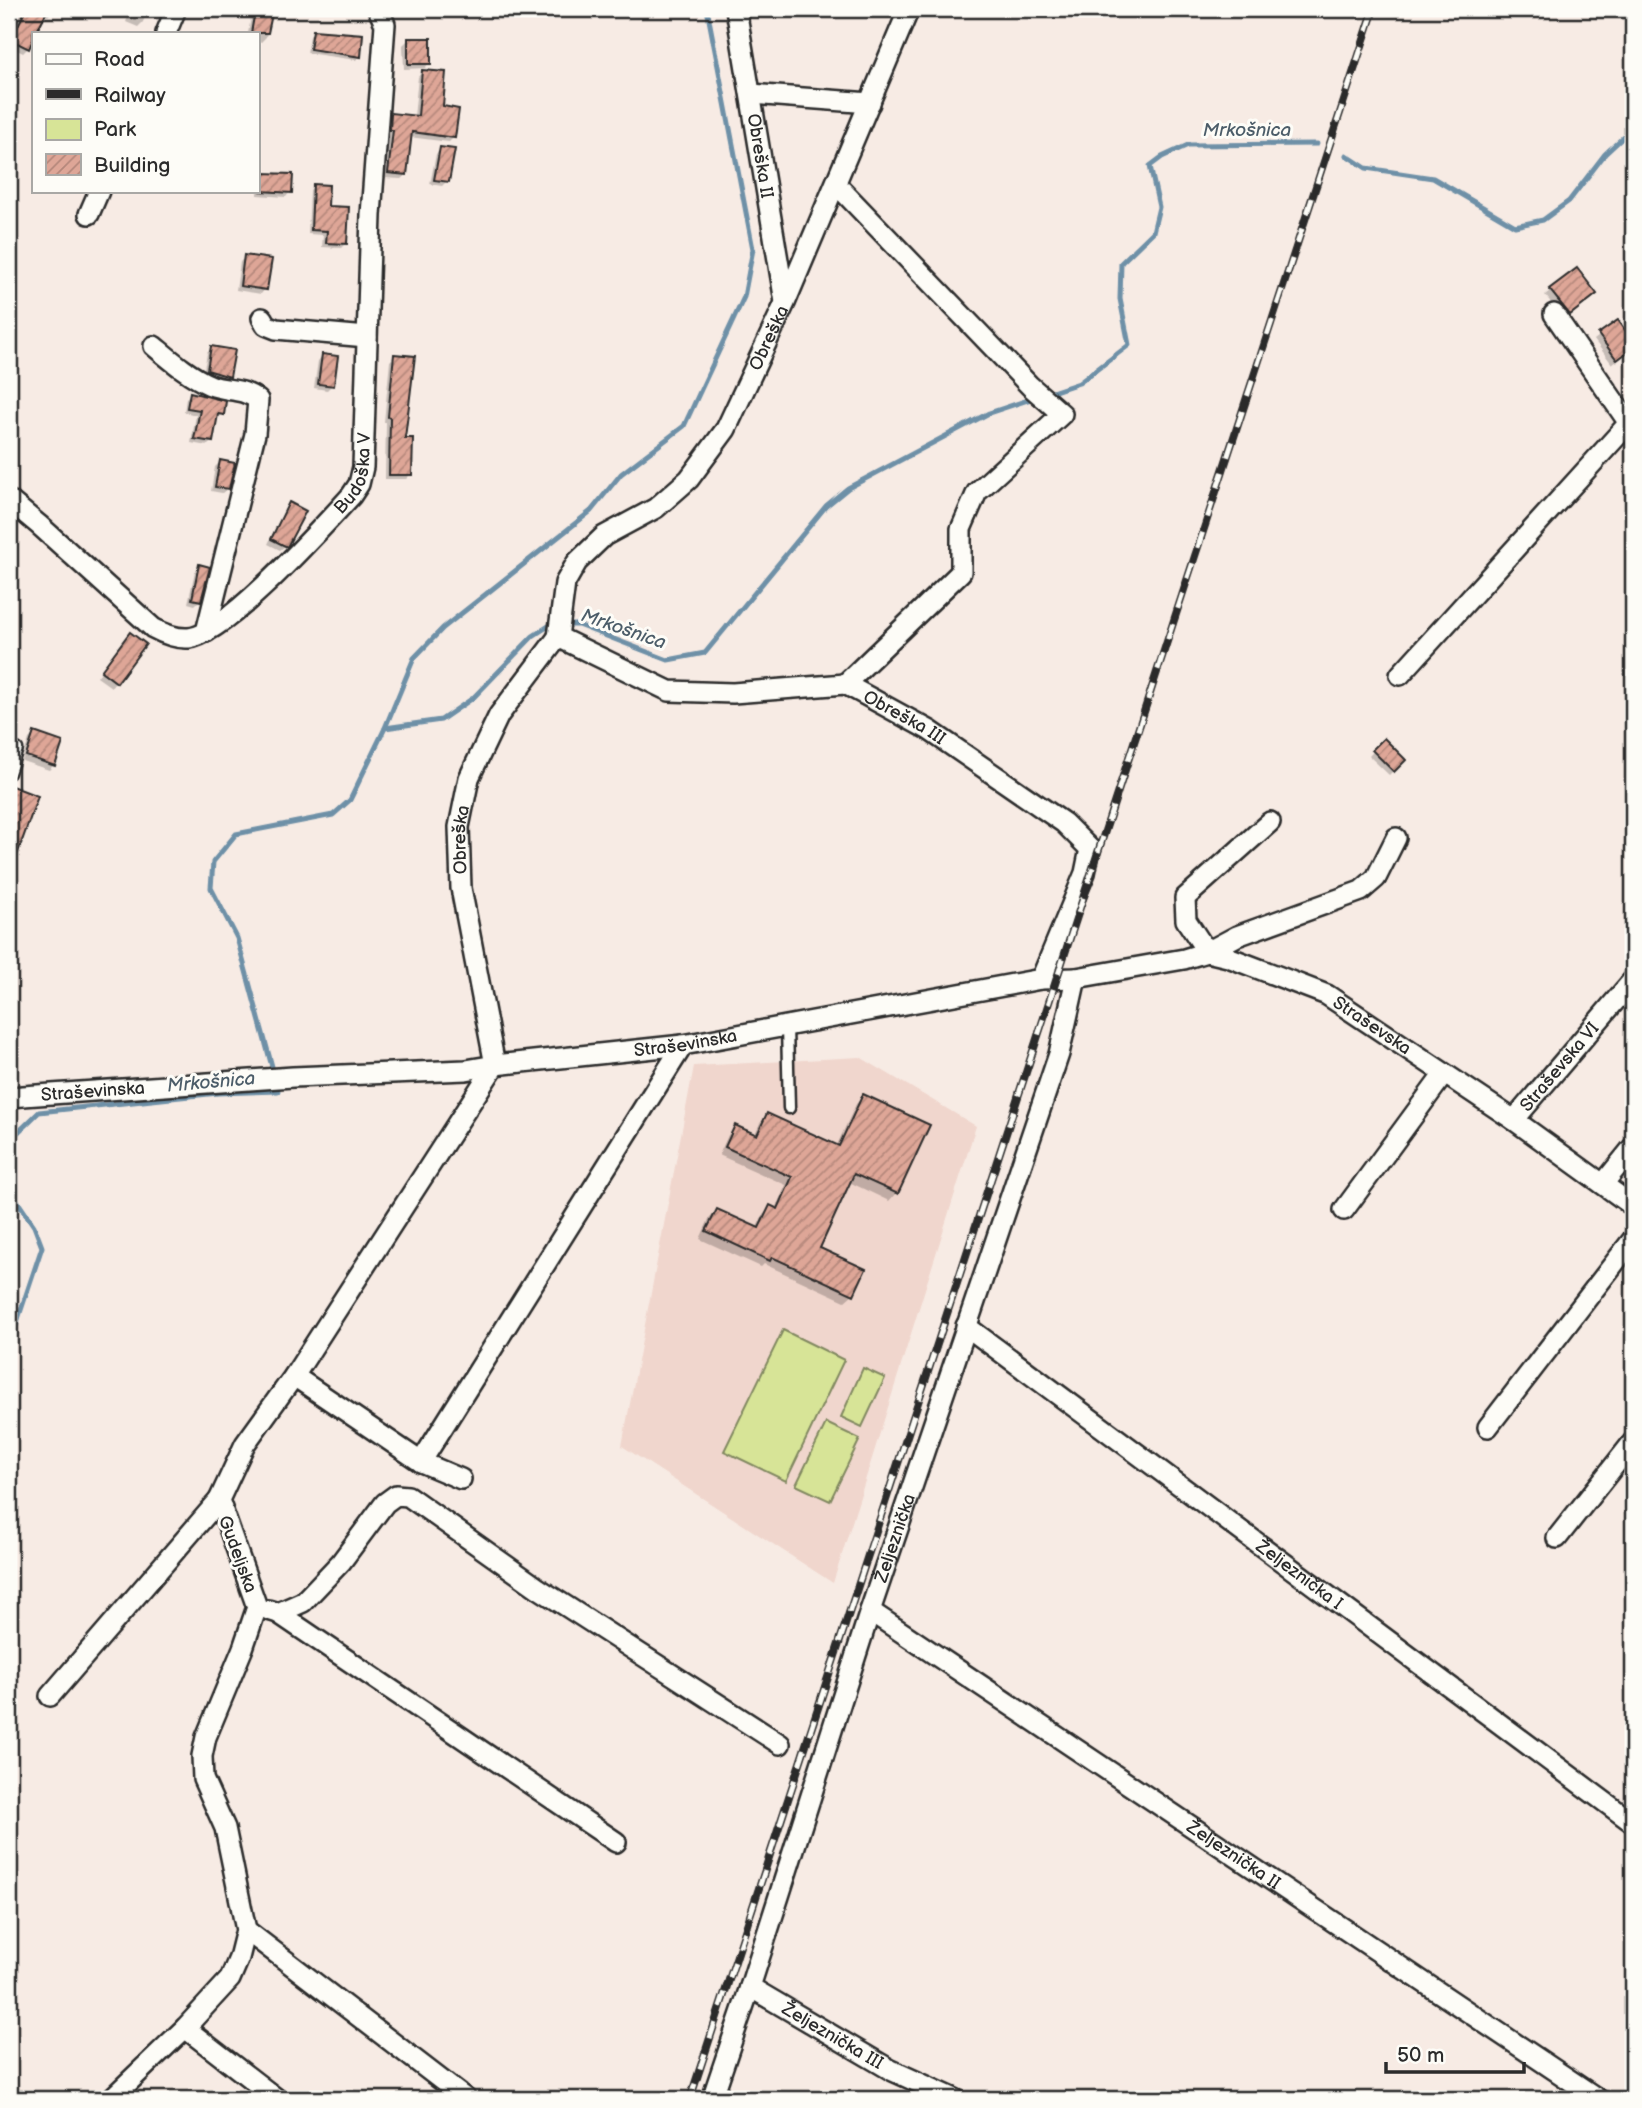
<svg xmlns="http://www.w3.org/2000/svg" width="1642" height="2108" viewBox="0 0 1642 2108" font-family="'Balsamiq Sans',sans-serif">
<style>
.built{fill:#f0d6cd}
.green{fill:#d7e497;stroke:#818861;stroke-width:2}
.shadow{fill:#0003}
.lines{fill:none;stroke-linecap:round;stroke-linejoin:round}
.stream{stroke:#6e90a7;stroke-width:5}
.building{fill:url(#building-hatch);stroke:#2b2b2b;stroke-width:2}
.lane-casing{stroke:#2b2b2b;stroke-width:15}
.street-casing{stroke:#2b2b2b;stroke-width:24}
.lane{stroke:#fdfcf7;stroke-width:10}
.street{stroke:#fdfcf7;stroke-width:19}
.rail-casing{stroke:#2b2b2b;stroke-width:8}
.rail{stroke:#fdfcf7;stroke-width:5;stroke-dasharray:16;stroke-linecap:butt}
.labels{text-anchor:middle;stroke-width:6;stroke-linejoin:round;paint-order:stroke}
.street-label{font-size:18px;fill:#2b2b2b;stroke:#fdfcf7}
.water-label{font-size:19px;font-style:italic;fill:#4c5d69;stroke:#fdfcf7}
</style>
<defs>
<pattern id="building-hatch" width="6" height="6" patternUnits="userSpaceOnUse" patternTransform="scale(1.75)"><rect width="6" height="6" fill="#dea697"/><path d="M-1 1l2-2M0 6l6-6M5 7l2-2" fill="none" stroke="#b4877b"/></pattern>
</defs>
<rect width="100%" height="100%" fill="#f7ebe4"/>
<filter id="ink" filterUnits="userSpaceOnUse"><feTurbulence type="fractalNoise" baseFrequency=".0143" numOctaves="2"/><feDisplacementMap in="SourceGraphic" scale="14" xChannelSelector="R" yChannelSelector="G"/><feConvolveMatrix kernelMatrix="1 2 1 2 8 2 1 2 1" color-interpolation-filters="sRGB"/></filter>
<g filter="url(#ink)">
<polygon class="built" points="860,1057 976,1126 833,1583 622,1446 694,1066"/>
<g class="green">
<polygon points="783,1330 844,1360 786,1481 724,1451"/>
<polygon points="863,1368 885,1378 862,1427 841,1417"/>
<polygon points="826,1423 860,1439 830,1501 796,1485"/>
</g>
<g class="shadow">
<polygon points="23,9 54,9 48,16 44,14 28,48 23,53 9,46 9,42"/>
<polygon points="131,9 148,9 143,22 138,27 126,22"/>
<polygon points="256,13 270,16 266,37 261,42 257,41 257,33 248,33 251,18"/>
<polygon points="313,32 359,56 356,60 307,53 310,36"/>
<polygon points="408,40 429,63 425,68 404,69 403,45"/>
<polygon points="422,72 454,137 449,142 409,137 406,175 401,179 384,178 389,134 386,134 387,119 392,114 414,117 418,77"/>
<polygon points="441,149 447,181 442,186 430,184 436,154"/>
<polygon points="263,175 290,192 286,197 257,195 258,180"/>
<polygon points="314,185 345,244 341,248 322,247 323,235 308,234 310,190"/>
<polygon points="245,257 265,289 261,294 236,290 240,262"/>
<polygon points="1576,270 1590,299 1564,319 1545,295"/>
<polygon points="1617,322 1633,343 1633,347 1612,364 1594,340"/>
<polygon points="212,348 228,376 224,381 203,374 207,353"/>
<polygon points="322,356 332,385 327,390 314,388 318,361"/>
<polygon points="395,356 404,440 411,474 406,479 385,479 386,422 384,422 390,361"/>
<polygon points="191,394 222,414 216,418 212,441 207,446 191,443 196,415 184,412 186,398"/>
<polygon points="220,462 227,489 222,493 211,491 215,467"/>
<polygon points="290,505 285,546 280,550 268,544 285,509"/>
<polygon points="200,566 200,600 195,605 188,603 195,571"/>
<polygon points="126,639 144,644 111,687 97,677"/>
<polygon points="34,734 54,765 49,770 22,761 29,739"/>
<polygon points="1384,740 1404,760 1389,775 1369,756"/>
<polygon points="864,1096 896,1193 889,1201 849,1182 818,1249 853,1294 845,1301 764,1264 761,1267 700,1239 709,1219 717,1211 756,1229 763,1215 771,1207 775,1209 786,1185 719,1155 728,1135 736,1127 754,1136 760,1123 768,1115 836,1147 856,1104"/>
</g>
<g class="lines">
<g class="stream">
<polyline points="1346,155 1366,168 1433,178 1515,226 1543,220 1569,201 1605,154 1633,128"/>
<polyline points="1046,394 1079,383 1129,345 1120,299 1121,263 1153,232 1159,207 1150,166 1162,157 1188,145 1317,144"/>
<polyline points="385,728 414,658 443,628 591,511 621,474 684,426 744,297 753,249 707,9"/>
<polyline points="274,1074 237,938 211,888 213,862 236,834 333,815 350,800 385,728 441,720 473,698 533,636 550,625 578,625 668,660 705,653 826,506 848,488 989,413 1037,397"/>
<polyline points="9,1141 39,1112 218,1093 278,1091 276,1083"/>
<polyline points="9,1189 34,1226 42,1247 9,1346"/>
</g>
</g>
<g class="building">
<polygon points="26,9 48,9 36,33 33,33 33,40 29,49 11,40"/>
<polygon points="255,11 272,14 268,33 251,33"/>
<polygon points="313,30 363,34 361,57 310,49"/>
<rect x="408" y="38" width="23" height="26"/>
<polygon points="422,70 446,72 443,106 459,109 455,138 412,132 407,175 388,173 393,130 390,130 391,113 418,116"/>
<polygon points="440,147 455,149 449,182 434,180"/>
<polygon points="262,173 293,174 292,193 261,191"/>
<polygon points="313,184 329,185 328,206 349,207 347,244 326,243 327,231 311,230"/>
<polygon points="244,255 272,259 267,290 240,286"/>
<polygon points="1577,268 1597,294 1570,315 1549,289"/>
<polygon points="1618,320 1633,341 1633,348 1617,360 1598,334"/>
<polygon points="211,346 235,350 230,377 207,370"/>
<polygon points="322,354 338,356 334,386 318,384"/>
<polygon points="394,354 415,356 405,438 413,438 412,475 389,475 390,418 388,417"/>
<polygon points="190,392 226,401 224,415 218,414 213,442 194,439 200,410 187,408"/>
<polygon points="220,460 235,463 229,489 215,487"/>
<polygon points="289,502 306,511 287,547 271,539"/>
<polygon points="199,564 210,567 201,601 192,599"/>
<polygon points="130,632 146,644 117,683 101,671"/>
<polygon points="34,732 63,742 55,766 26,756"/>
<polygon points="1384,738 1406,760 1394,772 1372,750"/>
<polygon points="9,785 38,796 11,872 9,872"/>
<polygon points="863,1094 930,1125 898,1194 854,1174 820,1248 866,1269 854,1295 772,1257 770,1261 706,1231 717,1209 759,1228 770,1205 778,1209 792,1177 725,1147 735,1125 757,1135 767,1113 839,1146"/>
</g>
<g class="lines">
<g class="lane-casing">
<g id="lane">
<polyline points="9,773 17,749"/>
<polyline points="787,1026 789,1108"/>
</g>
</g>
<g class="street-casing">
<g id="street">
<path id="s1" d="M 736,9 L 785,302"/>
<polyline points="166,33 176,9"/>
<polyline points="751,94 870,103"/>
<polyline points="836,184 1030,386 1062,414 977,492 961,529 961,572 845,684"/>
<polyline points="89,214 99,191"/>
<polyline points="1554,314 1633,429"/>
<polyline points="262,318 266,325 276,329 367,337"/>
<path d="M 154,346 C 171,360 189,376 210,385 C 228,392 241,387 258,400 L 255,434 L 206,632"/>
<path id="s2" d="M 9,500 L 39,525 L 153,628 C 164,634 176,639 189,638 C 227,634 322,527 351,496 L 359,484 L 363,467 L 371,215 L 385,24 L 378,9"/>
<path id="s3" d="M 558,637 L 565,583 L 577,562 L 604,536 L 656,508 L 689,479 L 726,429 L 785,303 L 909,9"/>
<path id="s4" d="M 558,637 L 669,691 L 733,693 L 845,684 L 929,730 L 1064,823 L 1090,849 L 1085,873 L 1041,979"/>
<polyline points="1400,675 1629,423"/>
<polyline points="1270,822 1185,898 1186,920 1207,952 1237,936 1361,891 1376,878 1396,838"/>
<path id="s5" d="M 9,1097 L 293,1077 L 466,1070 L 495,1065 L 683,1045 L 1041,979 L 1076,978 L 1184,959 L 1207,952 L 1228,957 L 1327,995 L 1514,1120 L 1633,1206"/>
<path id="s6" d="M 1514,1120 L 1633,980"/>
<polyline points="1603,1184 1633,1147"/>
<polyline points="1344,1210 1444,1074"/>
<path id="s7" d="M 966,1326 L 1633,1823"/>
<polyline points="294,1376 421,1462 461,1479"/>
<polyline points="1488,1427 1633,1239"/>
<polyline points="421,1462 683,1045"/>
<polyline points="1557,1538 1633,1442"/>
<polyline points="268,1610 278,1613 616,1842"/>
<path id="s8" d="M 870,1611 L 1598,2099"/>
<polyline points="278,1613 303,1602 341,1562 385,1503 396,1495 408,1496 538,1588 780,1744"/>
<polyline points="50,1696 219,1500"/>
<polyline points="246,1930 466,2099"/>
<path id="s9" d="M 750,1987 L 891,2070 L 955,2099"/>
<polyline points="185,2028 277,2099"/>
<path id="s10" d="M 111,2099 L 185,2028 L 230,1979 L 239,1958 L 246,1930 L 225,1828 L 203,1779 L 202,1756 L 206,1737 L 243,1648 L 257,1607 L 219,1500 L 245,1444 L 294,1376 L 495,1065 L 461,888 L 459,827 L 469,778 L 499,715 L 558,637"/>
<path id="s11" d="M 712,2099 L 750,1987 L 870,1611 L 1059,1054 L 1076,978"/>
</g>
</g>
<use href="#lane" class="lane"/>
<use href="#street" class="street"/>
<g class="rail-casing">
<polyline id="rail" points="690,2099 1374,9"/>
</g>
<use href="#rail" class="rail"/>
</g>
</g>
<g class="labels">
<g class="street-label">
<text dy="6" stroke="none"><textPath href="#s1" startOffset="149">Obreška II</textPath></text>
<text dy="6" stroke="none"><textPath href="#s3" startOffset="382">Obreška</textPath></text>
<text dy="6" stroke="none"><textPath href="#s2" startOffset="471">Budoška V</textPath></text>
<text dy="6" stroke="none"><textPath href="#s4" startOffset="368">Obreška III</textPath></text>
<text dy="6" stroke="none"><textPath href="#s10" startOffset="1419">Obreška</textPath></text>
<text dy="6" stroke="none"><textPath href="#s5" startOffset="1391">Straševska</textPath></text>
<text dy="6" stroke="none"><textPath href="#s5" startOffset="679">Straševinska</textPath></text>
<text dy="6" stroke="none"><textPath href="#s6" startOffset="70">Straševska VI</textPath></text>
<text dy="6" stroke="none"><textPath href="#s5" startOffset="84">Straševinska</textPath></text>
<text dy="6" stroke="none"><textPath href="#s11" startOffset="590">Željeznička</textPath></text>
<text transform="translate(238 1554) rotate(70)" y="6">Gudeljska</text>
<text dy="6" stroke="none"><textPath href="#s7" startOffset="416">Željeznička I</textPath></text>
<text dy="6" stroke="none"><textPath href="#s8" startOffset="438">Željeznička II</textPath></text>
<text dy="6" stroke="none"><textPath href="#s9" startOffset="96">Željeznička III</textPath></text>
</g>
<g class="water-label">
<text x="1247" y="136">Mrkošnica</text>
<text transform="translate(624 628) rotate(19)" y="7">Mrkošnica</text>
<text transform="translate(211 1081) rotate(-5)" y="7">Mrkošnica</text>
</g>
</g>
<rect width="1642" height="2108" fill="none" stroke="#fdfcf7" stroke-width="35"/>
<rect x="18" y="18" width="1607" height="2073" fill="none" stroke="#2b2b2b" stroke-width="2.5" filter="url(#ink)"/>
<rect x="32" y="32" width="228" height="161" fill="#fdfcf7" stroke="#a9a8a5" stroke-width="2"/>
<rect x="46" y="54" width="35" height="10" fill="#fdfcf7" stroke="#a9a8a5" stroke-width="2"/>
<text x="94" y="66" font-size="21" fill="#2b2b2b">Road</text>
<rect x="46" y="89" width="35" height="10" fill="#2b2b2b" stroke="#a9a8a5" stroke-width="2"/>
<text x="94" y="102" font-size="21" fill="#2b2b2b">Railway</text>
<rect x="46" y="119" width="35" height="21" fill="#d7e497" stroke="#a9a8a5" stroke-width="2"/>
<text x="94" y="136" font-size="21" fill="#2b2b2b">Park</text>
<rect x="46" y="154" width="35" height="21" fill="url(#building-hatch)" stroke="#a9a8a5" stroke-width="2"/>
<text x="94" y="172" font-size="21" fill="#2b2b2b">Building</text>
<path d="M1386 2062v10h138v-10" fill="none" stroke="#2b2b2b" stroke-width="3.5"/>
<text x="1397" y="2062" font-size="21" fill="#2b2b2b" stroke="#fdfcf7" stroke-width="5" paint-order="stroke">50 m</text>
</svg>
